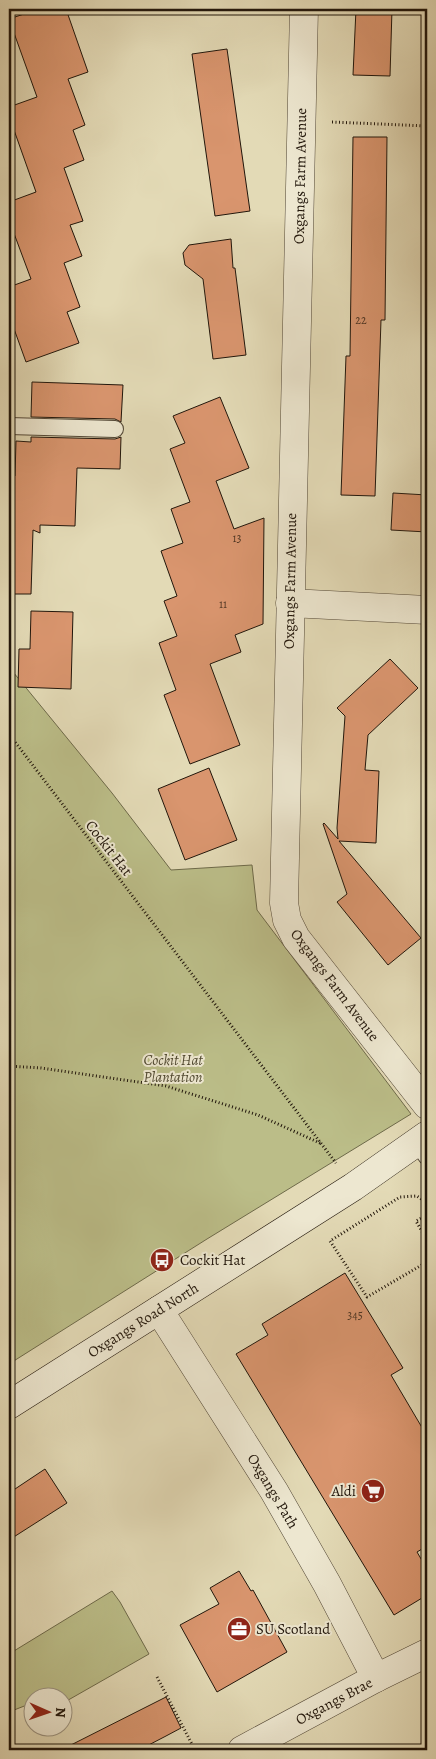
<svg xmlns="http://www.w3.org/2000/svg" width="436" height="1759" viewBox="0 0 436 1759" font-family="Alegreya,serif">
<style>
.green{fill:#bbbd88;stroke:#6e6a4a}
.building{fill:#d9956e;stroke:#21160b}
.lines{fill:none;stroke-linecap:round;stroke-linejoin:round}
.lane-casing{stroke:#524736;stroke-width:18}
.street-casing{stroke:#524736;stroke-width:29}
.secondary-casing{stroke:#21160b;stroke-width:29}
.path{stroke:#21160b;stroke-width:3;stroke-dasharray:1 2.5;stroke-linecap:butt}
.lane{stroke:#ede7d0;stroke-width:16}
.street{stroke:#ede7d0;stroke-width:28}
.secondary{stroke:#ede7d0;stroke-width:28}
.labels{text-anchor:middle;stroke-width:4;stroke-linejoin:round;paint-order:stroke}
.number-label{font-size:12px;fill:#4f3624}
.street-label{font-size:15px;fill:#21160b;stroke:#ede7d0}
.park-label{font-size:15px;font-style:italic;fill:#4f4830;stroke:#ede7d0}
.poi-label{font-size:15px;fill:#21160b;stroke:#ede7d0;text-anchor:start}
</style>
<rect width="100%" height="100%" fill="#e3dab6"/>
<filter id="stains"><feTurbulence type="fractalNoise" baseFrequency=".004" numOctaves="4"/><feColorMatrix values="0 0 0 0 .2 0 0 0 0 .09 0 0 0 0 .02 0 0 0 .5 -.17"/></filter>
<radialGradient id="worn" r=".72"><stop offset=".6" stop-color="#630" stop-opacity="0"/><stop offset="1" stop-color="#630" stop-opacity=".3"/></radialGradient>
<g class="green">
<polygon points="9,667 112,793 171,870 252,865 257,910 411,1114 207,1239 9,1364"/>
<polygon points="112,1591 120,1602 149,1654 63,1703 62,1696 32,1696 32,1703 9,1712 9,1654"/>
</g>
<g class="building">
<polygon points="39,9 66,9 88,72 68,79 85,125 73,130 84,160 64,168 83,221 70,225 82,256 64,263 80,307 67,312 79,343 26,362 9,315 9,287 31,279 9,220 9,202 36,192 9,116 9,107 37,97 9,19"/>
<polygon points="356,9 392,9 390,76 353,75"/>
<polygon points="227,49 250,211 215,216 192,54"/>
<polygon points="353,137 387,137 385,320 381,320 375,496 341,495 346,356 350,356"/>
<polygon points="231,239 233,268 235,268 246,355 213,359 203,279 185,265 183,253 189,245"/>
<polygon points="32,382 123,385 121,422 115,419 31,417"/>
<polygon points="220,397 249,468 216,481 234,529 264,518 263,624 235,635 241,652 210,664 240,745 190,764 164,695 176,690 159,643 177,636 164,601 177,596 161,551 183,543 171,509 190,502 170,449 185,443 173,416"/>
<polygon points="31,437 115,439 121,437 120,469 77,468 75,526 40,525 40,533 33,530 31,594 9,594 9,475 15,476 16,441 31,442"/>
<polygon points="393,493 427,495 427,532 391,530"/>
<polygon points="31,611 73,612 71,689 18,687 19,649 30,649"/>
<polygon points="390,659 418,688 368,735 365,770 379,771 376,843 339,841 421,938 388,965 337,902 347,894 323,824 324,823 338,839 337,828 345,716 337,708"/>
<polygon points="209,768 237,840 185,860 158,789"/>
<polygon points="345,1273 403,1368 391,1375 427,1436 427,1546 417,1552 427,1569 427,1595 394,1615 236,1354 268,1335 262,1324"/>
<polygon points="45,1469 67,1503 9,1540 9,1493"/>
<polygon points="239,1571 251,1591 253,1590 287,1652 217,1692 180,1625 219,1604 210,1588"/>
<polygon points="166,1697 181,1728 166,1736 139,1750 61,1750"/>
</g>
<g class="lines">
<g class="lane-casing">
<g id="lane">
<polyline points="9,426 115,429"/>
<polyline points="416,1142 427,1157"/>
</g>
</g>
<g class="street-casing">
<g id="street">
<polyline points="304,9 284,903 287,920 296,938 427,1105"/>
<polyline points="290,603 427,610"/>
<polyline points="159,1310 274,1491 327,1584 376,1678"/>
<polyline points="242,1750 376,1678 427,1653"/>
</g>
</g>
<g class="secondary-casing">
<polyline id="secondary" points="9,1405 353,1187 427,1135"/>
</g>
<g class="path">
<polyline points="332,122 427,126"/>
<polyline points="9,734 336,1163"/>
<polyline points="9,1066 41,1068 166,1086 258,1115 322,1144"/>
<polyline points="427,1203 417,1196 400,1197 330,1241 367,1297 427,1262"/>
<polyline points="427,1215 416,1221 427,1240"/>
<polyline points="157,1677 195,1750"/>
</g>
<use href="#lane" class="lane"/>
<use href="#street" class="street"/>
<use href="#secondary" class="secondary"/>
</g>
<defs>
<g id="bus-disc" transform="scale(1.25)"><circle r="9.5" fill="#8f2418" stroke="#ede7d0"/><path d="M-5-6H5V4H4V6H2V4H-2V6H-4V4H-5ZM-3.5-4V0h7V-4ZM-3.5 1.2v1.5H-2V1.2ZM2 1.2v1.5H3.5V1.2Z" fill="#fff"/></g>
<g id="supermarket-disc" transform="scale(1.25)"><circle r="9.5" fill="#8f2418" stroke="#ede7d0"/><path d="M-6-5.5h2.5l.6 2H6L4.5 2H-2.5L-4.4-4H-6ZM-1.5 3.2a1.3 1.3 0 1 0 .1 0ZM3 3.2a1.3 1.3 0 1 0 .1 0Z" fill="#fff"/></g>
<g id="office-disc" transform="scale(1.25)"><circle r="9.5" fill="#8f2418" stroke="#ede7d0"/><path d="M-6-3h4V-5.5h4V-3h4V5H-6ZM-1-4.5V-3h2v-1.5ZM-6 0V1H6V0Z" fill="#fff"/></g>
</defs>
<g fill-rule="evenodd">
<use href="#bus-disc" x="162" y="1260"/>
<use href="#supermarket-disc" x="373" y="1491"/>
<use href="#office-disc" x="239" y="1629"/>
</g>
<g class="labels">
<g class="number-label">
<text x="361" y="324">22</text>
<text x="237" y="542">13</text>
<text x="223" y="608">11</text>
<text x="355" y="1319">345</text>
</g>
<g class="street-label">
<text transform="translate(300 176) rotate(-89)" y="5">Oxgangs Farm Avenue</text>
<text transform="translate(290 581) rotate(-89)" y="5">Oxgangs Farm Avenue</text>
<text transform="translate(109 848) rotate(52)" y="5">Cockit Hat</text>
<text transform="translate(335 985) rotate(53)" y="5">Oxgangs Farm Avenue</text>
<text transform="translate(143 1320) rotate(-32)" y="5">Oxgangs Road North</text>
<text transform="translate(273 1491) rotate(59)" y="5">Oxgangs Path</text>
<text transform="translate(334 1701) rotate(-28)" y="5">Oxgangs Brae</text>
</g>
<g class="park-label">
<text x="173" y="1065">Cockit Hat<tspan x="173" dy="17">Plantation</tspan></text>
</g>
<g class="poi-label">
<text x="180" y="1265">Cockit Hat</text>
<text x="356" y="1496" text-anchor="end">Aldi</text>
<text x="256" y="1634">SU Scotland</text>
</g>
</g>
<rect width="436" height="1759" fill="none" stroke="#e3dab6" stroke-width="30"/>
<rect x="10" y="10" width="416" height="1739" fill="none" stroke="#21160b" stroke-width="2.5"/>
<rect x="15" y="15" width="406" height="1729" fill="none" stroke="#21160b"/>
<g transform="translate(48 1712) rotate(92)"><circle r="24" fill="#ede7d0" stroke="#9b9381"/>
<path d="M0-4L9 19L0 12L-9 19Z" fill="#8f2418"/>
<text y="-8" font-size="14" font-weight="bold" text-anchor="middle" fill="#21160b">N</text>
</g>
<rect width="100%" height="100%" filter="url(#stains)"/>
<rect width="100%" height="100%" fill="url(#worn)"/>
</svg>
